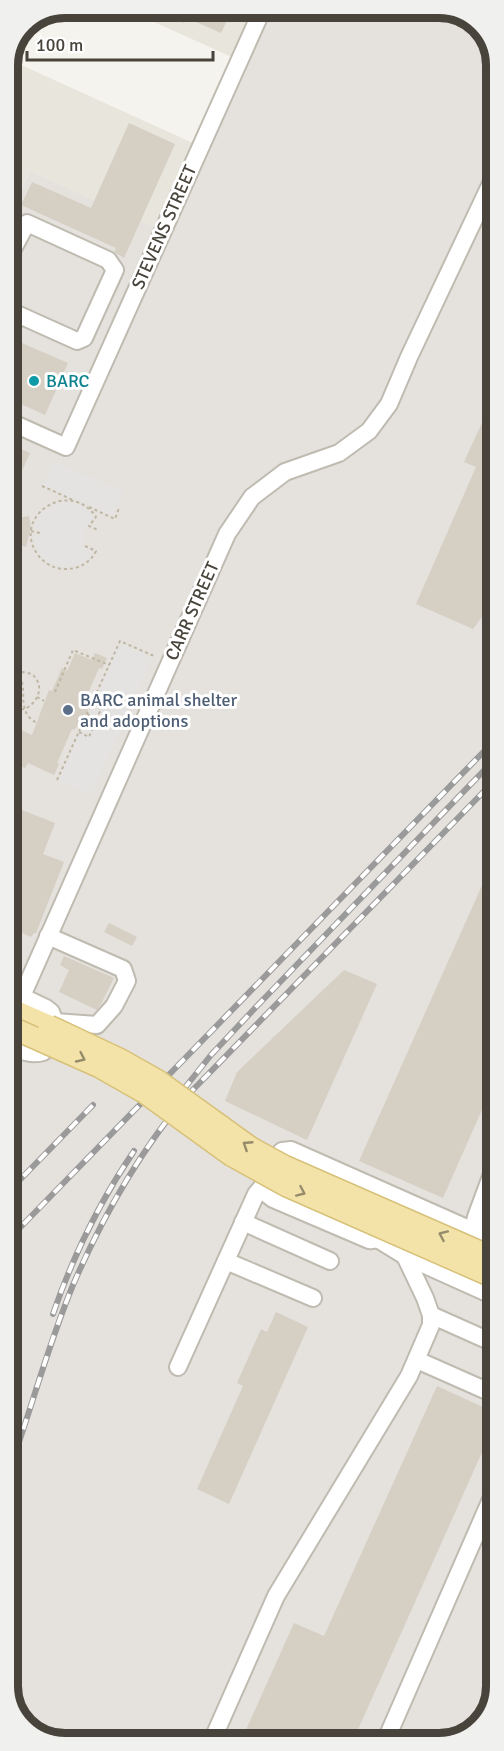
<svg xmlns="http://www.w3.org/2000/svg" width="504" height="1751" viewBox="0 0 504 1751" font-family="Signika,sans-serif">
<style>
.residential{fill:#e8e5dc}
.industrial{fill:#e5e2de}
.parking{fill:#e4e3e1}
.building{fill:#d5cfc4}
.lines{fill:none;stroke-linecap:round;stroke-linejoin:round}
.minor-casing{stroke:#bfbbb1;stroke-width:20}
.major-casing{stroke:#d7c179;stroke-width:24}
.path{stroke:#bfb7a3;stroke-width:2;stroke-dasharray:3 3;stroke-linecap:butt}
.minor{stroke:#fff;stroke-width:16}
.major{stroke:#f3e3a8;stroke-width:21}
.rail-casing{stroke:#9a9a9a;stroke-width:6}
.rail{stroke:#fff;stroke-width:4;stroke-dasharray:11;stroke-linecap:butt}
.major-bridge-casing{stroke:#d7c179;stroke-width:24;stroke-linecap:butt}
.major-bridge{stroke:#f3e3a8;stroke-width:21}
.oneway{stroke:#968c6c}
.culture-dot{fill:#0f9aa8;stroke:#fff;stroke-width:2}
.service-dot{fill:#5c6f8a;stroke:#fff;stroke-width:2}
.labels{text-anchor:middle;stroke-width:6;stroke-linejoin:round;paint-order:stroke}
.street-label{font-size:18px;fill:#49443b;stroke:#fff}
.culture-label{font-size:18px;fill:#0d838f;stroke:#fff;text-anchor:start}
.service-label{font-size:18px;fill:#4e5e75;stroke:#fff;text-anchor:start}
.rim{fill:none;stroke:#49443b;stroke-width:8}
</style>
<rect width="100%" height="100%" fill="#f5f3ed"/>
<g class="residential">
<polygon points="123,8 257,8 234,58"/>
<polygon points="8,59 195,144 157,229 30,171 8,219"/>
</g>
<polygon class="industrial" points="269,8 446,8 477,22 495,53 496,1687 483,1724 451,1742 58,1743 27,1729 9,1698 8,219 30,171 167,233"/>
<g class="parking">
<polygon points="53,461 124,492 113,516 43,485"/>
<polygon points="67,502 83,506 94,517 86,526 83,546 95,551 81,564 61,567 46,561 38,553 34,543 33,537 39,536 40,529 34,528 39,516 47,508 56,503"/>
<polygon points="120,643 152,658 91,796 58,781"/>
</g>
<g class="building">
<polygon points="153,8 233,8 221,33 187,18 184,23"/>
<polygon points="129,123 175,144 124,258 114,252 116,248 21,205 32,182 91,208"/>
<polygon points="8,337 68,363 45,415 8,398"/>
<polygon points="496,392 496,598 473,629 416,604 476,467 464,462"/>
<polygon points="8,443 30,453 9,500 17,518 29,516 31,528 26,547 8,542"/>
<polygon points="75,653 92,660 95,653 107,658 102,669 99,668 85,700 88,701 86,706 88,710 80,726 78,725 74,730 72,729 57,763 59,764 54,775 28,763 25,768 8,762 8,724 32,735 49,690 52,691 62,668 67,671"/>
<polygon points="12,806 55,823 43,854 64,862 36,933 34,933 31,937 8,926 8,815"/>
<polygon points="496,854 496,1078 443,1198 359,1161"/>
<polygon points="109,923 137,937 132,946 104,932"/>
<polygon points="64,956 114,978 101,1004 97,1010 59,992 69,970 60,965"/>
<polygon points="344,970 377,984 307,1140 225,1101 237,1072"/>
<polygon points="276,1312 308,1327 229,1504 197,1489 243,1386 237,1383 261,1329 267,1332"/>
<polygon points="437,1386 496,1413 496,1421 352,1743 240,1743 294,1623 324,1636"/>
</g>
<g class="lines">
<g class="minor-casing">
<g id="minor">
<polyline points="8,258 27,223 108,260 115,270 84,338 77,341 8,310"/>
<polyline points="8,421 66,447 263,8"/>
<polyline points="48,936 123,969 127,981 114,1006 97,1025 55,1022"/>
<path d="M 8,990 L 46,1008 L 51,1012 L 55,1022 L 43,1052 C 30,1056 20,1050 8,1045"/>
<polyline points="22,996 227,534 252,497 285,472 339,453 369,431 389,404 409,357 495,175"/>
<path d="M 412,1204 C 405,1219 387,1242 369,1240 L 273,1199 L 264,1192 L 262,1187 L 271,1163 L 282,1151 L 291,1150 L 300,1154 L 496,1241"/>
<polyline points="243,1222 330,1261"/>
<polyline points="473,1231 476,1217 496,1163"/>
<polyline points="379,1240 405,1256 496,1297"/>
<polyline points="226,1261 313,1298"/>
<polyline points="431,1315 496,1344"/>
<polyline points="417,1360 496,1395"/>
<polyline points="178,1367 256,1194 262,1187"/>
<polyline points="385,1742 496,1488"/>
<polyline points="211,1743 276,1596 409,1376 431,1325 431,1315 425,1298 405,1256"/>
</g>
</g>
<g class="major-casing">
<polyline id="major" points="8,1008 49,1026"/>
</g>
<g class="path">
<polyline points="42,486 73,500"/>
<polyline points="89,507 115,519 119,508"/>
<polyline points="31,531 40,533"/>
<path d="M 85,546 L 96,551 C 90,563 79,569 66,569 C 54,569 45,564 38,555 C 10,517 69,477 96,517 L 89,526 L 98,530"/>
<path d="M 8,663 C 37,682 10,709 37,723"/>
<path d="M 8,691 L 13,679 L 23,672 L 32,674 C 54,693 19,725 8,701"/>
<polyline points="55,692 73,650 109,665"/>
<polyline points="37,697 44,701"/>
<polyline points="87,714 97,719"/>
<polyline points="8,719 13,708"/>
<polyline points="83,723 93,727"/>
<polyline points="79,732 89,737 101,709 92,705"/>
<polyline points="57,780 120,641 154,656"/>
</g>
<use href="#minor" class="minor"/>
<use href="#major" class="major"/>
<g class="rail-casing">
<g id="rail">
<polyline points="183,1090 211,1055 257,1006 496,758"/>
<polyline points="8,1192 93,1105"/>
<polyline points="8,1240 496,739"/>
<path d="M 53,1314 C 73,1256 100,1201 134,1151"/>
<path d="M 9,1471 C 31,1410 48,1345 73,1285 C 102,1218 137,1156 183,1100 L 496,779"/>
</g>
</g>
<use href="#rail" class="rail"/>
<g class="major-bridge-casing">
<g id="major-bridge">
<polyline points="8,1026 100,1067 144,1092 231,1155 287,1186 496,1278"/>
<polyline points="49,1026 119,1059 158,1081 251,1148 284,1166 496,1259"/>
</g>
</g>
<use href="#major-bridge" class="major-bridge"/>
</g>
<defs><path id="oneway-chevron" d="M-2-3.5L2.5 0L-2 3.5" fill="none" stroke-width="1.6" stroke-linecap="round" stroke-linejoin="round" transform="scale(1.5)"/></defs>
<g class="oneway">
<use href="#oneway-chevron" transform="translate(81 1058) rotate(25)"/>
<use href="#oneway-chevron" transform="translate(247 1145) rotate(-147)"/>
<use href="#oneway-chevron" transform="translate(301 1192) rotate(24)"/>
<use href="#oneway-chevron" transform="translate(443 1235) rotate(-156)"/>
</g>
<circle class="culture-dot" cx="34" cy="381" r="6"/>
<circle class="service-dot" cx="68" cy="710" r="6"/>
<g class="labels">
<g class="street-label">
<text transform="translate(164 227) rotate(-66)" y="6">STEVENS STREET</text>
<text transform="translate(192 611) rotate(-66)" y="6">CARR STREET</text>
</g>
<g class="culture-label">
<text x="46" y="387">BARC</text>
</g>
<g class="service-label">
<text x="80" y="706">BARC animal shelter<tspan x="80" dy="21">and adoptions</tspan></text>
</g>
</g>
<path d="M0 0H504V1751H0ZM65 18H439A47 47 0 0 1 486 65V1686A47 47 0 0 1 439 1733H65A47 47 0 0 1 18 1686V65A47 47 0 0 1 65 18Z" fill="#f0f0ef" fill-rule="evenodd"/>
<path class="rim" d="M65 18H439A47 47 0 0 1 486 65V1686A47 47 0 0 1 439 1733H65A47 47 0 0 1 18 1686V65A47 47 0 0 1 65 18Z"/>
<path d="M27 51v9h186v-9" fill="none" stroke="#49443b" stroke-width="3"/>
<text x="36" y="51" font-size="18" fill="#49443b" stroke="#ffffff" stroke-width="4.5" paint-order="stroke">100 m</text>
</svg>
